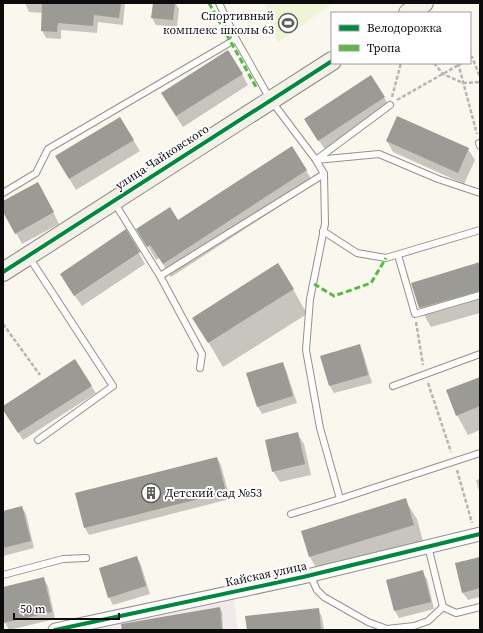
<svg xmlns="http://www.w3.org/2000/svg" width="483" height="633" viewBox="0 0 483 633" font-family="'Source Serif 4',serif">
<style>
.industrial{fill:#f1e9ec}
.pitch{fill:#eef4d6}
.shadow{fill:#0003}
.building{fill:#9c9a94}
.lines{fill:none;stroke-linecap:round;stroke-linejoin:round}
.lane-casing{stroke:#93918d;stroke-width:8}
.street-casing{stroke:#93918d;stroke-width:15}
.secondary-casing{stroke:#898884;stroke-width:20}
.path{stroke:#b7b6b5;stroke-width:2.5;stroke-dasharray:4 2;stroke-linecap:butt}
.lane{stroke:#fefefc;stroke-width:6}
.street{stroke:#fefefc;stroke-width:13}
.secondary{stroke:#f4f2e8;stroke-width:18}
.quiet{stroke:#58b947;stroke-width:3;stroke-dasharray:6 3;stroke-linecap:butt}
.cycleway-casing{stroke:#fff;stroke-width:6}
.cycleway{stroke:#00873e;stroke-width:4}
.labels{text-anchor:middle;stroke-width:4;stroke-linejoin:round;paint-order:stroke}
.poi-label{font-size:12px;fill:#0b0b0b;stroke:#fff;text-anchor:end}
.street-label{font-size:12px;fill:#0b0b0b;stroke:#fff}
</style>
<rect width="100%" height="100%" fill="#faf7ee"/>
<polygon class="industrial" points="234,599 238,630 86,630"/>
<polygon class="pitch" points="264,3 332,3 278,43"/>
<g class="shadow">
<polygon points="25,3 125,3 123,25 98,22 97,33 61,30 61,39 46,38 42,30 43,13 29,12"/>
<polygon points="154,3 175,3 179,9 177,27 156,25 152,18"/>
<polygon points="242,74 248,85 183,127 168,104"/>
<polygon points="371,76 391,109 326,151 312,130"/>
<polygon points="120,118 140,151 76,190 56,156"/>
<polygon points="387,141 468,149 475,160 464,184 393,152"/>
<polygon points="306,170 314,184 171,277 159,258 156,260 146,243 178,221"/>
<polygon points="44,194 59,224 22,244 3,209 3,202"/>
<polygon points="139,253 145,264 82,306 67,285"/>
<polygon points="480,263 480,313 431,327 420,308 413,284"/>
<polygon points="293,289 307,314 223,367 194,318"/>
<polygon points="359,346 363,353 372,383 334,393 330,386 321,356"/>
<polygon points="282,363 286,370 297,403 262,414 258,407 248,374"/>
<polygon points="480,378 480,430 468,435 457,415"/>
<polygon points="91,386 96,393 23,440 3,408"/>
<polygon points="297,433 304,444 311,475 280,482 273,471"/>
<polygon points="217,458 221,465 230,499 89,535 85,528 76,494"/>
<polygon points="480,479 480,495 476,480"/>
<polygon points="405,500 417,519 424,545 321,577 310,557 302,532"/>
<polygon points="22,507 26,514 34,548 3,556 3,512"/>
<polygon points="137,557 141,565 150,594 113,605 109,597"/>
<polygon points="480,558 480,597 468,600 463,593 456,564"/>
<polygon points="422,572 427,579 434,609 399,618 395,611 387,581"/>
<polygon points="43,578 48,586 55,619 9,630 5,623 3,613 3,588"/>
<polygon points="220,608 222,612 223,630 123,630"/>
<polygon points="318,609 322,617 324,630 248,630"/>
</g>
<g class="building">
<polygon points="42,3 121,3 119,18 94,15 93,26 58,23 57,32 41,31"/>
<polygon points="153,3 175,3 173,20 151,18"/>
<polygon points="228,50 243,74 176,116 161,93"/>
<polygon points="371,75 385,97 318,141 304,119"/>
<polygon points="397,116 469,148 458,173 386,141"/>
<polygon points="120,117 134,140 69,179 55,156"/>
<polygon points="292,146 307,170 163,264 150,245 147,247 136,229 170,207 178,220"/>
<polygon points="38,182 54,212 15,234 3,212 3,201"/>
<polygon points="126,229 140,252 74,296 60,274"/>
<polygon points="480,262 480,291 419,308 411,283"/>
<polygon points="278,263 294,289 208,343 192,318"/>
<polygon points="360,344 368,375 329,386 320,356"/>
<polygon points="75,359 92,386 18,433 3,410 3,406"/>
<polygon points="283,362 293,396 257,407 246,373"/>
<polygon points="480,377 480,406 456,416 446,390"/>
<polygon points="298,432 305,464 272,472 265,440"/>
<polygon points="217,457 226,492 84,528 75,493"/>
<polygon points="406,498 414,525 309,557 301,531"/>
<polygon points="22,506 31,541 3,548 3,511"/>
<polygon points="137,556 146,586 108,598 99,568"/>
<polygon points="480,557 480,588 462,593 455,563"/>
<polygon points="423,570 431,602 394,611 386,580"/>
<polygon points="44,577 52,612 3,623 3,587"/>
<polygon points="220,607 222,630 122,630 121,624"/>
<polygon points="319,608 321,630 247,630 245,616"/>
</g>
<g class="lines">
<g class="lane-casing">
<g id="lane">
<polyline points="219,3 236,39 270,99 316,160 390,105"/>
<polyline points="479,143 480,146"/>
<polyline points="324,174 325,224 310,299 306,350 320,428 340,499 480,453"/>
<polyline points="3,193 36,173 48,149 236,39"/>
<polyline points="114,202 160,276 324,174 316,160 379,154 438,179 480,193"/>
<polyline points="323,231 357,253 386,258 480,230"/>
<polyline points="398,255 415,314 480,295"/>
<polyline points="29,257 113,386 38,440"/>
<polyline points="160,276 202,354 200,368"/>
<polyline points="393,386 480,354"/>
<polyline points="291,514 340,499"/>
<polyline points="428,546 443,607 456,613 480,607"/>
<polyline points="3,575 63,559 86,558"/>
<polyline points="310,575 317,590 324,597 368,622 387,629 414,626 428,621 443,607"/>
</g>
</g>
<g class="street-casing">
<polyline id="street" points="55,630 303,577 480,534"/>
</g>
<g class="secondary-casing">
<g id="secondary">
<polyline points="408,13 424,3"/>
<polyline points="3,272 332,61"/>
</g>
</g>
<g class="path">
<polyline points="470,56 472,57 480,77"/>
<polyline points="434,63 443,74 463,83 480,82"/>
<polyline points="458,63 477,134"/>
<polyline points="392,97 401,63"/>
<polyline points="397,100 462,63"/>
<polyline points="416,322 423,365"/>
<polyline points="3,324 40,375"/>
<polyline points="428,383 451,452"/>
<polyline points="457,470 472,523"/>
</g>
<use href="#lane" class="lane"/>
<use href="#street" class="street"/>
<use href="#secondary" class="secondary"/>
<g class="quiet">
<polyline points="209,3 256,87"/>
<polyline points="314,284 334,296 371,283 386,258"/>
</g>
<g class="cycleway-casing">
<g id="cycleway">
<polyline points="3,272 332,61"/>
<polyline points="55,630 303,577 480,534"/>
</g>
</g>
<use href="#cycleway" class="cycleway"/>
</g>
<defs>
<g id="stadium-ring" transform="scale(1)"><circle r="9.5" fill="#fff" stroke="#5f5e5a" stroke-width="1.5"/><path d="M0-5a6.5 5 0 1 0 0 10a6.5 5 0 1 0 0-10ZM-3.5-1.8h7v3.6h-7Z" fill="#5f5e5a"/></g>
<g id="building-ring" transform="scale(1)"><circle r="9.5" fill="#fff" stroke="#5f5e5a" stroke-width="1.5"/><path d="M-4-6H4V6H1V3H-1V6H-4ZM-2.5-4.3h1.7v1.8h-1.7ZM.8-4.3h1.7v1.8H.8ZM-2.5-1h1.7V.8h-1.7ZM.8-1h1.7V.8H.8Z" fill="#5f5e5a"/></g>
</defs>
<g fill-rule="evenodd">
<use href="#stadium-ring" x="288" y="23"/>
<use href="#building-ring" x="151" y="493"/>
</g>
<g class="labels">
<g class="poi-label">
<text x="274" y="20">Спортивный<tspan x="274" dy="14">комплекс школы 63</tspan></text>
<text x="165" y="497" text-anchor="start">Детский сад №53</text>
</g>
<g class="street-label">
<text transform="translate(162 157) rotate(-33)" y="4">улица Чайковского</text>
<text transform="translate(266 574) rotate(-12)" y="4">Кайская улица</text>
</g>
</g>
<rect width="483" height="633" fill="none" stroke="#0b0b0b" stroke-width="8"/>
<rect x="331" y="12" width="140" height="52" fill="#ffffff" stroke="#9d9d9d"/>
<rect x="339" y="25" width="20" height="6" fill="#00873e" stroke="#9d9d9d"/>
<text x="367" y="32" font-size="12" fill="#0b0b0b">Велодорожка</text>
<rect x="339" y="45" width="20" height="6" fill="#58b947" stroke="#9d9d9d"/>
<text x="367" y="52" font-size="12" fill="#0b0b0b">Тропа</text>
<path d="M14 613v6h105v-6" fill="none" stroke="#0b0b0b" stroke-width="2"/>
<text x="20" y="613" font-size="12" fill="#0b0b0b" stroke="#ffffff" stroke-width="3" paint-order="stroke">50 m</text>
</svg>
